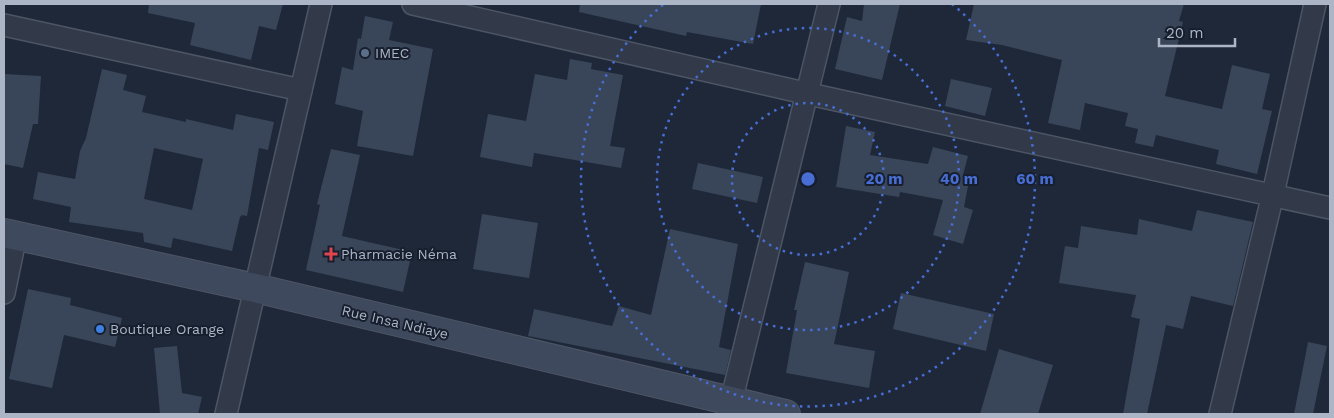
<svg xmlns="http://www.w3.org/2000/svg" width="1334" height="418" viewBox="0 0 1334 418" font-family="'Work Sans',sans-serif">
<style>
.building{fill:#394659;fill-rule:evenodd}
.lines{fill:none;stroke-linecap:round;stroke-linejoin:round}
.minor-casing{stroke:#4c5564;stroke-width:24}
.secondary-casing{stroke:#4c5564;stroke-width:30}
.minor{stroke:#323a49;stroke-width:21}
.secondary{stroke:#3f495d;stroke-width:28}
.ring{fill:none;stroke:#486dd3;stroke-width:2.5;stroke-dasharray:2.5 5}
.service-dot{fill:#5c6f8a;stroke:#171f2e;stroke-width:2}
.health-dot{fill:#e0444e;stroke:#171f2e;stroke-width:2}
.shop-dot{fill:#3f7fe0;stroke:#171f2e;stroke-width:2}
.labels{text-anchor:middle;stroke-width:4;stroke-linejoin:round;paint-order:stroke}
.poi-label{font-size:14px;fill:#abb5c6;stroke:#171f2e;text-anchor:start}
.street-label{font-size:14px;fill:#abb5c6;stroke:#171f2e}
.centre{fill:#486dd3;stroke:#171f2e;stroke-width:2.5}
.ring-label{font-size:15px;text-anchor:middle;font-weight:bold;fill:#486dd3;stroke:#171f2e;stroke-width:4;stroke-linejoin:round;paint-order:stroke}
</style>
<rect width="100%" height="100%" fill="#1e2839"/>
<g class="building">
<polygon points="149,4 283,4 276,30 259,26 251,60 190,45 195,23 148,13"/>
<polygon points="580,4 761,4 753,44 687,32 686,36 579,12"/>
<polygon points="864,4 900,4 882,80 835,69 847,17 862,21"/>
<polygon points="974,4 1184,4 1179,21 1183,22 1165,96 1222,109 1232,65 1270,74 1262,109 1272,111 1257,174 1216,164 1219,150 1156,135 1153,147 1135,143 1138,129 1125,126 1128,113 1085,103 1080,130 1048,123 1062,60 1002,45 966,40"/>
<polygon points="365,16 393,22 389,40 433,49 413,156 357,146 363,111 335,104 342,67 353,70 358,38 361,39"/>
<polygon points="570,59 592,63 591,69 623,75 610,146 625,148 621,168 534,153 532,167 480,157 488,114 526,121 535,74 567,80"/>
<path d="M 102,69 L 127,75 L 123,90 L 146,96 L 142,112 L 186,122 L 186,119 L 233,130 L 236,114 L 274,122 L 268,150 L 259,148 L 247,216 L 242,215 L 240,217 L 232,251 L 173,238 L 171,248 L 144,242 L 143,233 L 69,222 L 71,207 L 33,199 L 38,172 L 75,179 L 80,151 L 86,138 ZM 154,148 L 203,159 L 192,210 L 144,199 Z"/>
<polygon points="4,74 41,76 38,124 33,124 23,168 4,164"/>
<polygon points="951,79 992,88 985,116 945,106"/>
<polygon points="846,126 875,132 870,155 928,164 933,147 968,156 963,175 970,176 964,207 973,210 963,244 933,235 943,200 900,192 899,197 836,187"/>
<polygon points="331,149 360,155 342,236 412,252 403,292 306,270 320,205 317,204"/>
<polygon points="698,163 763,177 757,203 692,189"/>
<polygon points="1197,210 1253,222 1233,306 1191,296 1183,329 1166,325 1147,414 1123,414 1140,319 1131,317 1136,295 1059,283 1065,246 1078,248 1081,226 1137,235 1139,219 1192,231"/>
<polygon points="482,214 538,223 529,278 473,269"/>
<polygon points="670,229 738,244 719,347 731,350 725,375 528,336 534,309 612,326 619,306 651,315"/>
<polygon points="805,262 849,272 834,344 875,351 869,388 786,373 797,310 794,310"/>
<polygon points="28,289 71,298 70,305 122,318 115,347 64,335 52,388 9,379"/>
<polygon points="901,293 994,314 986,351 893,329"/>
<polygon points="1308,342 1327,346 1313,414 1294,414"/>
<polygon points="177,346 182,393 202,397 198,414 160,414 154,348"/>
<polygon points="999,349 1053,365 1038,414 980,414"/>
</g>
<g class="lines">
<g class="minor-casing">
<g id="minor">
<polyline points="413,4 809,94 1330,208"/>
<polyline points="4,25 301,90"/>
<polyline points="4,293 16,235"/>
<polyline points="226,414 321,4"/>
<polyline points="728,414 829,4"/>
<polyline points="1220,414 1273,194 1315,4"/>
</g>
</g>
<g class="secondary-casing">
<polyline id="secondary" points="4,233 255,288 786,414"/>
</g>
<use href="#minor" class="minor"/>
<use href="#secondary" class="secondary"/>
</g>
<g class="ring">
<circle cx="808" cy="179" r="76"/>
<circle cx="808" cy="179" r="151"/>
<path d="M952 4A227 227 0 1 1 664 4"/>
</g>
<circle class="service-dot" cx="365" cy="53" r="5"/>
<path class="health-dot" d="M328.5 246.5h5v5h5v5h-5v5h-5v-5h-5v-5h5z"/>
<circle class="shop-dot" cx="100" cy="329" r="5"/>
<g class="labels">
<g class="poi-label">
<text x="375" y="58">IMEC</text>
<text x="341" y="259">Pharmacie Néma</text>
<text x="110" y="334">Boutique Orange</text>
</g>
<g class="street-label">
<text transform="translate(395 322) rotate(13)" y="5">Rue Insa Ndiaye</text>
</g>
</g>
<circle cx="808" cy="179" r="8" class="centre"/>
<g class="ring-label">
<text x="884" y="184">20 m</text>
<text x="959" y="184">40 m</text>
<text x="1035" y="184">60 m</text>
</g>
<rect width="1334" height="418" fill="none" stroke="#abb5c6" stroke-width="10"/>
<path d="M1159 38v8h76v-8" fill="none" stroke="#abb5c6" stroke-width="2.5"/>
<text x="1166" y="38" font-size="15" fill="#abb5c6" stroke="#171f2e" stroke-width="4" paint-order="stroke">20 m</text>
</svg>
